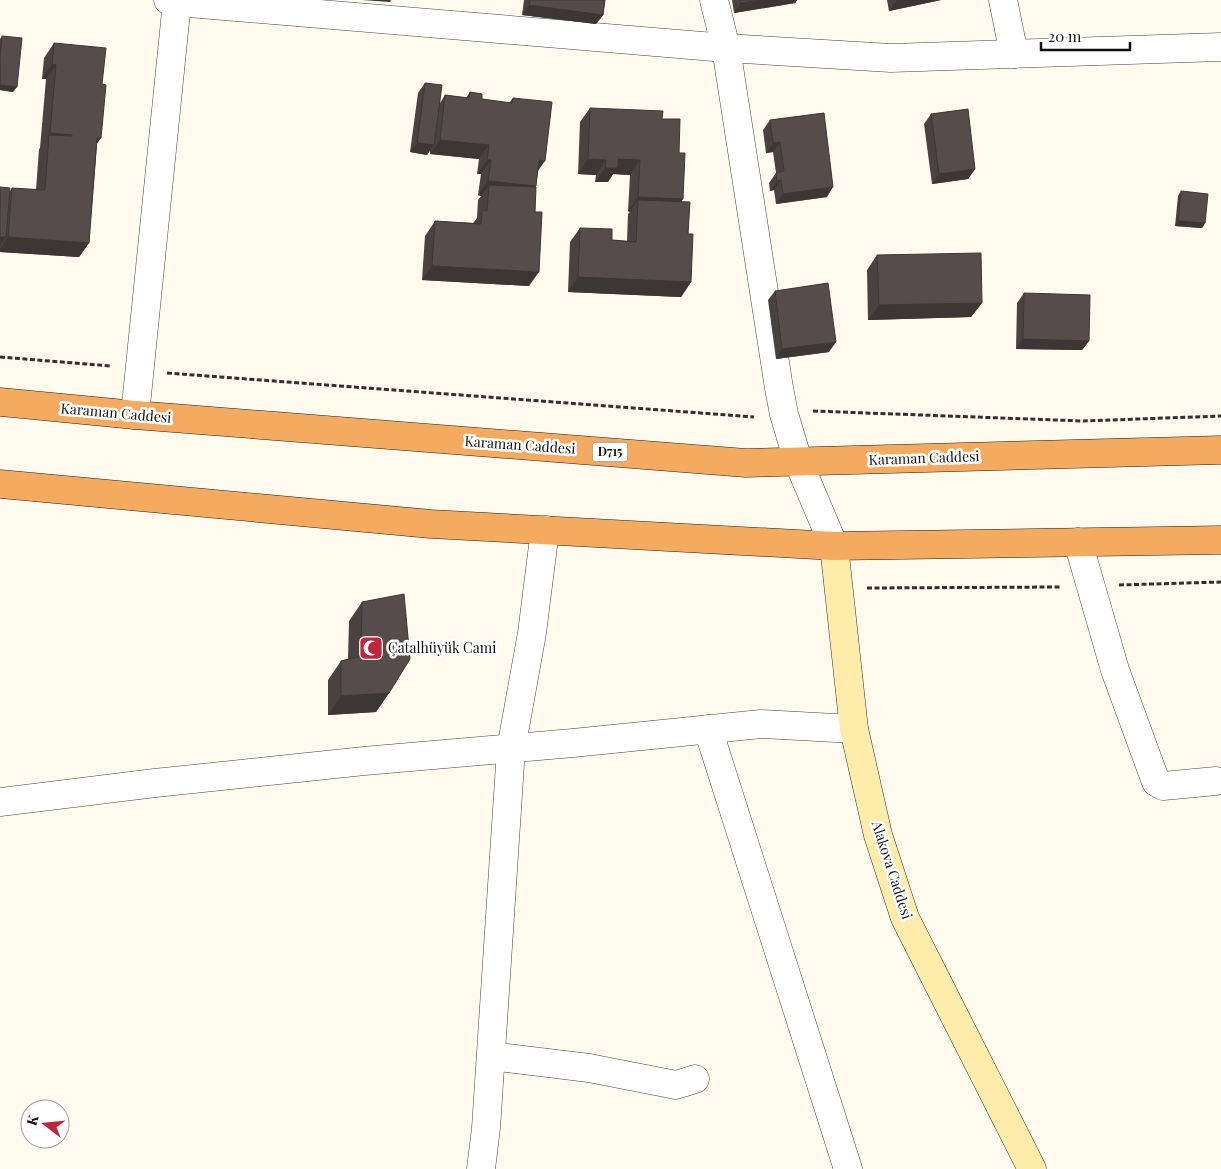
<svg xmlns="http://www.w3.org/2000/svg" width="1221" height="1169" viewBox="0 0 1221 1169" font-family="'Playfair Display',serif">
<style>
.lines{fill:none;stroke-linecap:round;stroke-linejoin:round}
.minor-casing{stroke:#414141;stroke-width:29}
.tertiary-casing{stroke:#414141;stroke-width:29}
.secondary-casing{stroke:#303030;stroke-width:29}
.trunk-casing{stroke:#1f1f1f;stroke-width:29}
.path{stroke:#303030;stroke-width:3;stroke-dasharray:5 2.5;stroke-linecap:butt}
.minor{stroke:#fff;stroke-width:28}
.tertiary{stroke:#fff;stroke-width:28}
.secondary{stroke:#feedaa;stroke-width:28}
.trunk{stroke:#f5ab5f;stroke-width:28}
.wall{fill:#4a4240}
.shaded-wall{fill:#3c3634}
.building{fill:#564d4a;stroke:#3c3634}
.labels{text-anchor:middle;stroke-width:5;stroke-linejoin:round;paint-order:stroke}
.shield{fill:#fff;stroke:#565656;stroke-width:1}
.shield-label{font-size:12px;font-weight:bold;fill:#0e0e0e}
.street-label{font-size:14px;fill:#0e0e0e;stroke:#fff}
.poi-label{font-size:14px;fill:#0e0e0e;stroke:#fff;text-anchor:start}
</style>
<rect width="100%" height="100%" fill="#fffaee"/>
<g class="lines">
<g class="minor-casing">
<g id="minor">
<polyline points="168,0 177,2 726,48 891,58 1221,47"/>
<polyline points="1003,0 1014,54"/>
<polyline points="135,415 177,2"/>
<polyline points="1078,542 1115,670 1156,782 1163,786 1216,781"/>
<polyline points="708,729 848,1169"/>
<polyline points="491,1056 589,1068 676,1085 695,1079"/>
<polyline points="481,1169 486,1128 511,749 532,633 545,530"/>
</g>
</g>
<g class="tertiary-casing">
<g id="tertiary">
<polyline points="714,0 726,48 779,388 784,414 798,461 834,546"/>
<polyline points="0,802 155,783 364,761 573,743 761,724 854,729"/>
</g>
</g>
<g class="secondary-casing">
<polyline id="secondary" points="834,546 854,729 878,835 905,918 1032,1169"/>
</g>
<g class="trunk-casing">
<g id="trunk">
<polyline points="0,402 135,415 746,463 1221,450"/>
<polyline points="0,484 431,524 834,546 1221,540"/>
</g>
</g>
<g class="path">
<polyline points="0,357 111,366"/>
<polyline points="167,373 754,417"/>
<polyline points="813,411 1083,421 1221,416"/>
<polyline points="1119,585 1221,582"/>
<polyline points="867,588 1060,587"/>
</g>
<use href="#minor" class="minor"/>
<use href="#tertiary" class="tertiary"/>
<use href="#secondary" class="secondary"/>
<use href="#trunk" class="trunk"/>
</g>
<g class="wall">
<polygon points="524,0 605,0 603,15 596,24 522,15"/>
<polygon points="732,0 797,0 795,3 734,13"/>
<polygon points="887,0 941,0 889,11"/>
<polygon points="2,36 13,92 0,90 0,39"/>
<polygon points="54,43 97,144 89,243 79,257 0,252 0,187 10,191 12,188 36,190 39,149 40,148 46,79 42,79 44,58"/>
<polygon points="425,83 440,103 445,95 466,98 470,92 482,99 509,103 513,98 538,171 535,187 529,286 422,280 425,236 435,221 473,223 477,218 478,200 481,196 478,195 481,174 477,174 479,159 430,154 430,150 427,155 410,152 418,93"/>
<polygon points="590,108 662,119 679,153 683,199 681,202 688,234 691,282 681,297 568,292 570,242 580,228 612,240 627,241 628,214 630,212 628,211 630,175 613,174 608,182 595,182 596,175 578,174 580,122"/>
<polygon points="931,114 975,169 968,179 932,184 924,124"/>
<polygon points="770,120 827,197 776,204 774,190 770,191 769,183 776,173 773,152 766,153 763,130"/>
<polygon points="1181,191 1205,223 1202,228 1175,226 1178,196"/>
<polygon points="877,255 982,303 971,317 868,320 867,270"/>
<polygon points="775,291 829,352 776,359 768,300"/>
<polygon points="1024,293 1089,341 1082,350 1016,349 1017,303"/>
<polygon points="362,602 389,693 376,712 328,715 328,680 341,661 348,659 349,621"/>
</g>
<g class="shaded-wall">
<polygon points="362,0 391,0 390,2"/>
<polygon points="761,0 797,0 795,3 734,13 741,3"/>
<polygon points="897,0 941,0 889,11"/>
<polygon points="529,5 603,15 596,24 522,15"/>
<polygon points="52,64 56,65 46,79 42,79"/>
<polygon points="0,85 17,87 13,92 0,90"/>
<polygon points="50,133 72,135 62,150 49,135 40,148"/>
<polygon points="97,138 101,138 91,152"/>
<polygon points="440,140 489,145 479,159 430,154"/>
<polygon points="780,142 773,152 766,153 773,143"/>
<polygon points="417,143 434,145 427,155 410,152"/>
<polygon points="588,159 606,160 596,175 578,174"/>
<polygon points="618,159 640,160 630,175 613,174 608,182 595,182 605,168"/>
<polygon points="487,160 491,160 481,174 477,174"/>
<polygon points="539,160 545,161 535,175"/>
<polygon points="975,169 968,179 932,184 939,174"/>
<polygon points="781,180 774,190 770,191 777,181"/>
<polygon points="488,181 536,186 526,201 489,185 481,196 478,195"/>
<polygon points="833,187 827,197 776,204 783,194"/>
<polygon points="638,197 683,199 673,213 638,200 630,212 628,211"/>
<polygon points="1178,221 1205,223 1202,228 1175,226"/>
<polygon points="0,237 6,237 0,246"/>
<polygon points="8,237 89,243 79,257 0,252 0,249"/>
<polygon points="432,266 539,272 529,286 422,280"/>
<polygon points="578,277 691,282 681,297 568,292"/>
<polygon points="982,303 971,317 868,320 879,305"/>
<polygon points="1023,339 1089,341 1082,350 1016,349"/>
<polygon points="836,342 829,352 776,359 782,349"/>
<polygon points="389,693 376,712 328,715 341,696"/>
</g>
<g class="building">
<polygon points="530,0 605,0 603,15 529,5"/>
<polygon points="740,0 761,0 741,3"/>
<polygon points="2,36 22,38 17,87 0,85 0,58"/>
<polygon points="54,43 106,48 102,84 106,85 101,138 97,138 89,243 8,237 12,188 45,190 49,135 72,136 72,135 50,133 56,65 52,64"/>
<polygon points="425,83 442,85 434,145 417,143"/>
<polygon points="470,92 482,94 482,99 512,103 513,98 552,102 545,161 539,160 536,186 488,181 491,160 487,160 489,145 440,140 445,95 469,98"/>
<polygon points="590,108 663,111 662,119 680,119 679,153 685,153 683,199 638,197 640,160 618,159 618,168 605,168 606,160 588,159"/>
<polygon points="968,109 975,169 939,174 931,114"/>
<polygon points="824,113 833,187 783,194 781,180 777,181 776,173 784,171 780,142 773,143 770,120"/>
<polygon points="489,185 536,187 535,212 542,212 539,272 432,266 435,221 481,224 482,210 487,211"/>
<polygon points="0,187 10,188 6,237 0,237"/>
<polygon points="1181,191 1208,194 1205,223 1178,221"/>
<polygon points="638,200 690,202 688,234 693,234 691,282 578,277 580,228 612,229 612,240 636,242"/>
<polygon points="981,253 982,303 879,305 877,255"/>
<polygon points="828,283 836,342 782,349 775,291"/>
<polygon points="1024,293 1090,295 1089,341 1023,339"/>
<polygon points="404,594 410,659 389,693 341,696 341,661 361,656 362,602"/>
</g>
<defs>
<g id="mosque-square" transform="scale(1.25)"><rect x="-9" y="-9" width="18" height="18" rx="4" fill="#bd263c" stroke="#fff"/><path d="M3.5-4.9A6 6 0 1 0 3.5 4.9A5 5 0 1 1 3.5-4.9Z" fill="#fff"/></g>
</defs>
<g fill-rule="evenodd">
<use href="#mosque-square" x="371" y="648"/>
</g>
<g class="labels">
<rect class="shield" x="592.5" y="442.5" width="35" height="19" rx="4"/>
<g class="shield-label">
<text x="610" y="456">D715</text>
</g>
<g class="street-label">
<text transform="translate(116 413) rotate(5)" y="5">Karaman Caddesi</text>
<text transform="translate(520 445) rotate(4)" y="5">Karaman Caddesi</text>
<text transform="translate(924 458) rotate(-2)" y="5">Karaman Caddesi</text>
<text transform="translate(892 870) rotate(72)" y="5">Alakova Caddesi</text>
</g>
<g class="poi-label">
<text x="388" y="653">Çatalhüyük Cami</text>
</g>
</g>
<g transform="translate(45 1124) rotate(286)"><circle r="24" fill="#ffffff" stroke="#9f9f9f"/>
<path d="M0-4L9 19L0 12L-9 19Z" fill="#bd263c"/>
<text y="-8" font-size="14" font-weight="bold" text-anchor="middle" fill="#0e0e0e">K</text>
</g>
<path d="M1041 42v8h89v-8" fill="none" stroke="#0e0e0e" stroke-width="2.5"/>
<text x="1048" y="42" font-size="15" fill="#0e0e0e" stroke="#ffffff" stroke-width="4" paint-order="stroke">20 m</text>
</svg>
